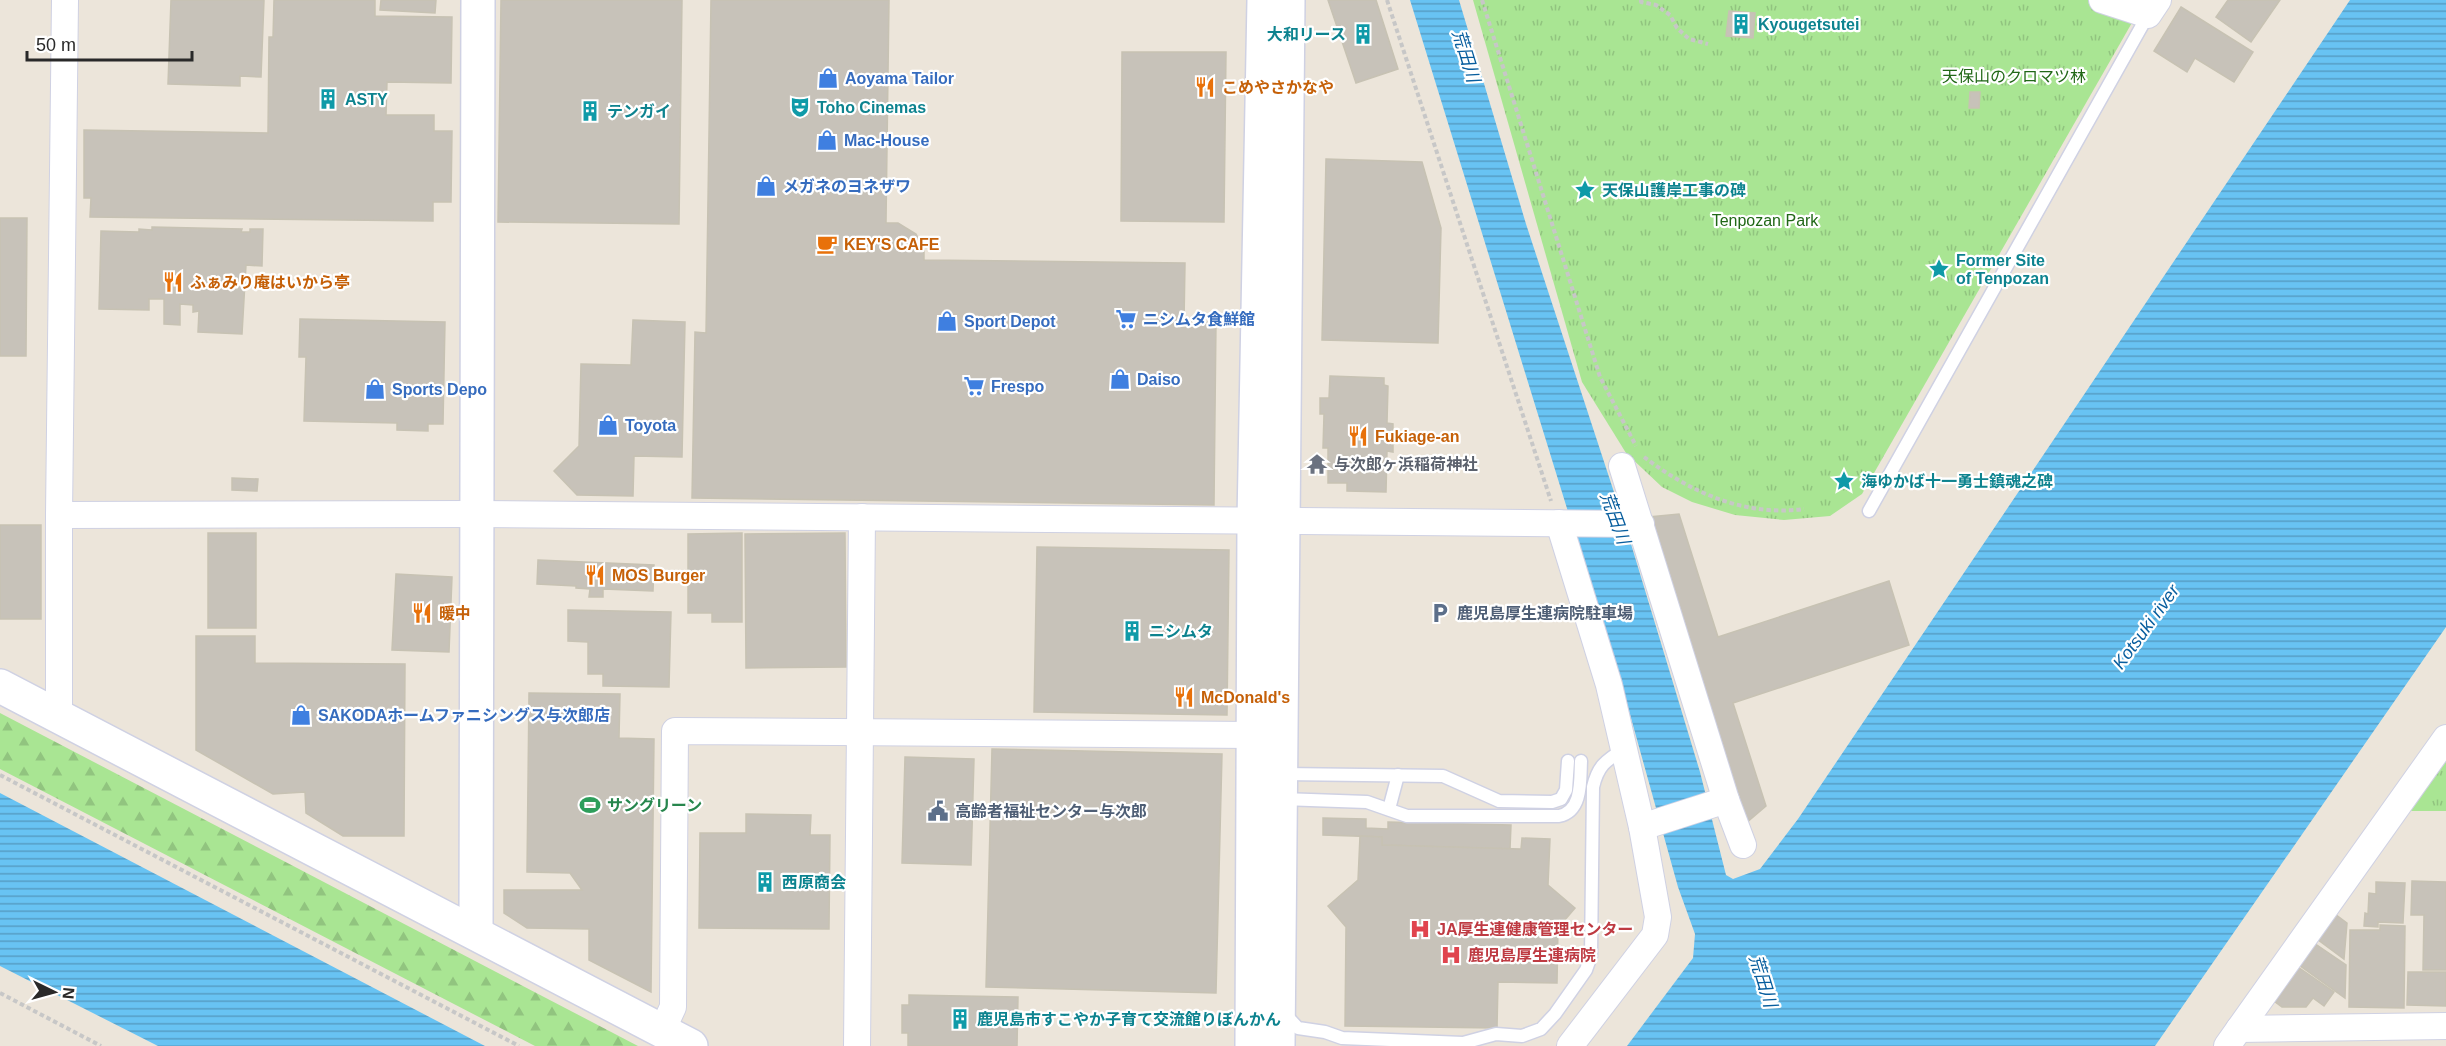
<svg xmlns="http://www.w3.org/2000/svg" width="2446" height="1046" viewBox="0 0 2446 1046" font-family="Arial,'Noto Sans JP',sans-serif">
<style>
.forest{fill:url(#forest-firs)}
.park{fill:url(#park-tufts)}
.water{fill:url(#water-rules)}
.building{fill:#c7c2b9;stroke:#c7c2b3;stroke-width:1.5}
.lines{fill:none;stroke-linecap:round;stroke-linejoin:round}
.lane-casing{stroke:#cfd1e3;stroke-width:15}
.street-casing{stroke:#cfd1e3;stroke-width:28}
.secondary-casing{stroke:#cfd1e3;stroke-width:36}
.path{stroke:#c7c7c7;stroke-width:4;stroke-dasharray:4.5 3;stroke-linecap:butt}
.lane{stroke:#fff;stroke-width:12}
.street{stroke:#fff;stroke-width:26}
.secondary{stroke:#fff;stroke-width:33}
.labels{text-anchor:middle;stroke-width:4.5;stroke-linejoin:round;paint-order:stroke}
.culture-label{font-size:16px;font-weight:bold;fill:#0d838f;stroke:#fff;text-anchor:start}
.park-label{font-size:16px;fill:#216817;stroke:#fff}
.shop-label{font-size:16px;font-weight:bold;fill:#366cbe;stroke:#fff;text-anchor:start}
.food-label{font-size:16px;font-weight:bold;fill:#c56008;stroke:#fff;text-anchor:start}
.worship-label{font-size:16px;font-weight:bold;fill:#5b616d;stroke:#fff;text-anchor:start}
.service-label{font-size:16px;font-weight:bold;fill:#4e5e75;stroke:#fff;text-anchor:start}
.leisure-label{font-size:16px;font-weight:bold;fill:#27864d;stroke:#fff;text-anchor:start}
.health-label{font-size:16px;font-weight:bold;fill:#be3a42;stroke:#fff;text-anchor:start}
.water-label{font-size:18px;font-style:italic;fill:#085e9e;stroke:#fff}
</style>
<defs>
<pattern id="forest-firs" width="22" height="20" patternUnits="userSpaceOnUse" patternTransform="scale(1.5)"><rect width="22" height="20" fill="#a9e593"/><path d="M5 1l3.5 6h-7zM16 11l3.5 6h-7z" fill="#91c47f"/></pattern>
<pattern id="park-tufts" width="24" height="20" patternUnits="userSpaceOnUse" patternTransform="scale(1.5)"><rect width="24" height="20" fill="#a9e593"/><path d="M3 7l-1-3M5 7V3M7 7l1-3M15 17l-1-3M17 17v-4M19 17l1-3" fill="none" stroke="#91c47f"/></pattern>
<pattern id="water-rules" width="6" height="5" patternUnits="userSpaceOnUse" patternTransform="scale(1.5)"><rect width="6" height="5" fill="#68c3f3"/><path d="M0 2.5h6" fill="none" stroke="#569ec5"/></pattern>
</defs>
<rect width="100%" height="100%" fill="#ece5da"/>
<polygon class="forest" points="0,713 638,1046 535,1046 0,769"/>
<g class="park">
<polygon points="1473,0 2145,0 1862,494 1830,516 1784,520 1735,515 1692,502 1662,487 1626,453 1582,382"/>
<polygon points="2446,754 2446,811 2406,811"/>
</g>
<g class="water">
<polygon points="1410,0 1459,0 1526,224 1631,544 1700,772 1726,875 1733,879 1760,869 1798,819 2350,0 2446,0 2446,627 2155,1046 1627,1046 1693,958 1695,934 1678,887 1624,693"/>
<polygon points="0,793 485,1046 158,1046 0,966"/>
</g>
<g class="building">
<polygon points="171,0 264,0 261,77 240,76 240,86 168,84"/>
<polygon points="274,0 375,0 375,16 452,17 451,83 387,82 386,115 434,115 434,131 452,131 451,202 433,202 433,221 90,217 91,198 84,198 84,130 268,133 269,37 273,37"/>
<polygon points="381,0 436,0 435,13 380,10"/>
<polygon points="501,0 682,0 679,224 498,222"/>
<polygon points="711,0 889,0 886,223 898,223 916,234 924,250 924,260 1185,263 1184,322 1216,322 1214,505 692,498 695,332 706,333"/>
<polygon points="1328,0 1376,0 1398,69 1356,83"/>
<polygon points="2228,0 2280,0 2251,42 2216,17"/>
<polygon points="2181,7 2253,52 2234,82 2195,58 2187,72 2154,51"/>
<polygon points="1729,11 1755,13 1753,38 1726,36"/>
<polygon points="1122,52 1226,52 1224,222 1121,221"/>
<polygon points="1970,92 1980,92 1979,108 1969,108"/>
<polygon points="1326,159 1422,162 1441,228 1438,343 1322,340"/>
<polygon points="0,218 27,218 26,356 0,356"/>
<polygon points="152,227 242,229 241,232 250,232 250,229 263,229 262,266 246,265 242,334 198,332 199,311 193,312 193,305 180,304 180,325 164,324 164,299 149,299 149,310 99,309 101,231 139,232 139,229 152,230"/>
<polygon points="300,319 445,322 443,424 428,424 428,431 397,430 397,423 304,421 306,357 299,357"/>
<polygon points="633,320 685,322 682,457 634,456 633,496 577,495 554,471 579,446 581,364 631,365"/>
<polygon points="1330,376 1384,378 1384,385 1388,386 1387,423 1393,424 1393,452 1387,451 1386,492 1347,491 1347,483 1328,483 1328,448 1323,448 1324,414 1320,414 1320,398 1329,398"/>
<polygon points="232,478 258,479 257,491 232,490"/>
<polygon points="1679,514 1718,637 1889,581 1909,645 1733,703 1766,806 1745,824 1649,517"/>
<rect x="0" y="525" width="41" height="94"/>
<rect x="208" y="533" width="48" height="95"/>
<polygon points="742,533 742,622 712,622 712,613 688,613 688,534"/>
<polygon points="845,533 846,667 746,668 745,534"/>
<polygon points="1037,547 1229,550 1227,715 1034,712"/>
<polygon points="538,560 654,565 653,591 603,589 603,597 589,597 590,589 576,588 576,586 537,584"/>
<polygon points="396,574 452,577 449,652 392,650"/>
<polygon points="568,610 671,612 669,687 603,686 603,674 588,674 588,642 568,641"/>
<polygon points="196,636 255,636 255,663 405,664 404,836 343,836 306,813 305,792 273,794 196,750"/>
<polygon points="529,693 620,694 619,738 654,739 651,992 589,960 589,929 527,928 504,913 504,890 582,890 570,873 527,872"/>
<polygon points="992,749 1222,754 1216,993 986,987"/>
<polygon points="905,757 974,759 971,865 902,863"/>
<polygon points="746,814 811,815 810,835 830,835 829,929 699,928 700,833 746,833"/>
<polygon points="1323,818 1366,819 1366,828 1388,829 1388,822 1511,825 1510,849 1382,845 1382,837 1323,835"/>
<polygon points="1360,836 1382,837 1382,845 1521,849 1522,838 1550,839 1548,885 1575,908 1558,928 1557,983 1498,982 1497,1028 1345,1026 1346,927 1328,906 1358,880"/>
<polygon points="2412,881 2446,882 2446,970 2423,970 2424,915 2411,915"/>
<polygon points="2376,882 2405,883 2403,923 2378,922 2378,927 2364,926 2365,913 2368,914 2369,893 2376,894"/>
<polygon points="2335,914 2347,923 2344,959 2317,939"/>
<polygon points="2380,925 2405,926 2404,1008 2349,1007 2350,930 2380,930"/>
<polygon points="2314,943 2346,965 2345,998 2299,965"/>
<polygon points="2298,967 2334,992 2324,1006 2313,998 2306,1007 2282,1007 2274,1001"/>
<polygon points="2408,972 2446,972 2446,1006 2407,1005"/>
<polygon points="909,995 1018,997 1017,1046 908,1046 908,1033 902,1033 902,1005 909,1005"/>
</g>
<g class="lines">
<g class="lane-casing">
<g id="lane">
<polyline points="1869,511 2148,15"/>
<polyline points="1283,774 1443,776 1499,801 1552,802 1561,799 1566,790 1568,761"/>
<path d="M 1282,799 L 1367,802 L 1407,816 L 1559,816 C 1583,811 1580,780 1581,761"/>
<polyline points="1389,809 1398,775"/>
<path d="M 1284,1013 L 1298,1028 L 1325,1032 L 1342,1038 L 1463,1043 L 1496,1034 L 1522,1036 L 1541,1029 L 1555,1014 L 1586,970 L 1591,956 L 1593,787 C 1598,766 1605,761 1624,749"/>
</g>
</g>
<g class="street-casing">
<g id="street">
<polyline points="2102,0 2148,15 2158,0"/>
<polyline points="1622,466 1726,800 1743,845"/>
<polyline points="59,515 476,514 1641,524"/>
<polyline points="1559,523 1609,685 1642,827 1658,917 1655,935 1570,1046"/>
<polyline points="59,716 59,515 65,0"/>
<polyline points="1642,827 1726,800"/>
<polyline points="2239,1029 2446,1026"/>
<polyline points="662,1031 673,1007 675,731 1254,735"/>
<polyline points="857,1046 862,517"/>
<polyline points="2227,1046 2446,738"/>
</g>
</g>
<g class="secondary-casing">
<g id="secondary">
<polyline points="0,686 691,1046"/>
<polyline points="476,933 478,0"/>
<polyline points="1252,1046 1254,520 1264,0"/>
<polyline points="1278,1046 1288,0"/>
</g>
</g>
<g class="path">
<polyline points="1387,0 1551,501"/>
<polyline points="1482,0 1600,377 1636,446"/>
<polyline points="1641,0 1641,2 1656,5 1670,15 1677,28 1689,39 1708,44"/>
<path d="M 1644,457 C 1690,492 1745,517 1804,509"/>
<polyline points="0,775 519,1046"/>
<polyline points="0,993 101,1046"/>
</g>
<use href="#lane" class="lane"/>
<use href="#street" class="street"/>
<use href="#secondary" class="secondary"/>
</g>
<defs>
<g id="building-bare" transform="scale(1.62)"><path d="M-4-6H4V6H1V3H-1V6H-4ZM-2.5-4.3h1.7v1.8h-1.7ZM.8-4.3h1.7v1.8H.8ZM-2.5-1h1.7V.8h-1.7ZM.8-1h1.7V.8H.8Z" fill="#0f9aa8" stroke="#fff" stroke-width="2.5" paint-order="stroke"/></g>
<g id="shop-bare" transform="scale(1.62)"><path d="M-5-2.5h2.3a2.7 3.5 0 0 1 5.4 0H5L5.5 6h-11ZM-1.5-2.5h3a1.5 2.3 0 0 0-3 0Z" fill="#3f7fe0" stroke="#fff" stroke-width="2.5" paint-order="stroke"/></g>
<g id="restaurant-bare" transform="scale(1.62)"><path d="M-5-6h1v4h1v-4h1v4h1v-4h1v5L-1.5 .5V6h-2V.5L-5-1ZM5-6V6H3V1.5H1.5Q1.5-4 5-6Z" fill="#e8710a" stroke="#fff" stroke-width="2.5" paint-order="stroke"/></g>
<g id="theatre-bare" transform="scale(1.62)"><path d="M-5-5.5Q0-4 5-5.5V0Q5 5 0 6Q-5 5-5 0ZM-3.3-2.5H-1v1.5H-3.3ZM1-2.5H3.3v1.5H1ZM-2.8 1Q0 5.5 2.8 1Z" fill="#0f9aa8" stroke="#fff" stroke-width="2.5" paint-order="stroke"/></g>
<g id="sight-bare" transform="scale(1.62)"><path d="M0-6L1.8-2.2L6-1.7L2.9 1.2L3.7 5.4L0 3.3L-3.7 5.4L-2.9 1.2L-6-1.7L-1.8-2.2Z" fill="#0f9aa8" stroke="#fff" stroke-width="2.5" paint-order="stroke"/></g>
<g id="cafe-bare" transform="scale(1.62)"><path d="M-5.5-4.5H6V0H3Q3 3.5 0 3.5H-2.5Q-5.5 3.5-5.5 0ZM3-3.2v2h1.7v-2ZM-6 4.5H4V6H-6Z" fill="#e8710a" stroke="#fff" stroke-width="2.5" paint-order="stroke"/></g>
<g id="supermarket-bare" transform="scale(1.62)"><path d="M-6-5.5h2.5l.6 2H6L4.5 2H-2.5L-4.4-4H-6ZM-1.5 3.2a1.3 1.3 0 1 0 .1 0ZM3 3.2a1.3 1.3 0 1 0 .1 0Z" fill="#3f7fe0" stroke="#fff" stroke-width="2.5" paint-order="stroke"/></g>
<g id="temple-bare" transform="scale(1.62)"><path d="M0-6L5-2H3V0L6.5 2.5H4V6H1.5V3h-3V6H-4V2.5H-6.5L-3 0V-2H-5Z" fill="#6b7280" stroke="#fff" stroke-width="2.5" paint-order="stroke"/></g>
<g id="parking-bare" transform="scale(1.62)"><path d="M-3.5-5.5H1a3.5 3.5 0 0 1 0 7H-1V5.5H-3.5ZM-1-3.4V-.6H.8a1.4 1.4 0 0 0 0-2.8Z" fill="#5c6f8a" stroke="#fff" stroke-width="2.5" paint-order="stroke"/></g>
<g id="stadium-bare" transform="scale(1.62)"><path d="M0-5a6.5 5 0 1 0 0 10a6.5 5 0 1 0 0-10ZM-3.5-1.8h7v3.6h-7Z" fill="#2e9e5b" stroke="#fff" stroke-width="2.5" paint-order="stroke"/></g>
<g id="civic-bare" transform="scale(1.62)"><path d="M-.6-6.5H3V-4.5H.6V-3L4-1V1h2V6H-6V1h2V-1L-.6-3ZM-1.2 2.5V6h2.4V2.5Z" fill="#5c6f8a" stroke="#fff" stroke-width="2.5" paint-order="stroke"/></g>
<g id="hospital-bare" transform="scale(1.62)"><path d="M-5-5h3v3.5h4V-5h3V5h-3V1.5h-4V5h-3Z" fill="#e0444e" stroke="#fff" stroke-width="2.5" paint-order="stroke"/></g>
</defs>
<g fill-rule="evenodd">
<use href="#building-bare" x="1741" y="24"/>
<use href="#building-bare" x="1363" y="34"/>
<use href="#shop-bare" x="828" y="78"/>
<use href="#restaurant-bare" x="1205" y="87"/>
<use href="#building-bare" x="328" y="99"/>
<use href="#theatre-bare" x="800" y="107"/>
<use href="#building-bare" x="590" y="111"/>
<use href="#shop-bare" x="827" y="140"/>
<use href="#shop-bare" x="766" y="186"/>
<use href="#sight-bare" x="1585" y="190"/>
<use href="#cafe-bare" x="827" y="244"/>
<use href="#sight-bare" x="1939" y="269"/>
<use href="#restaurant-bare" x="173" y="282"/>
<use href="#supermarket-bare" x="1126" y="319"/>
<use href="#shop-bare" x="947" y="321"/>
<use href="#shop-bare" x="1120" y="379"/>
<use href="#supermarket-bare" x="974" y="386"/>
<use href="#shop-bare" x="375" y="389"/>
<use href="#shop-bare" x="608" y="425"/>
<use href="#restaurant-bare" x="1358" y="436"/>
<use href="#temple-bare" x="1317" y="464"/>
<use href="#sight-bare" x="1844" y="481"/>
<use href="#restaurant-bare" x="595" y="575"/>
<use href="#restaurant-bare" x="422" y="613"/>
<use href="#parking-bare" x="1440" y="613"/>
<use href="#building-bare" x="1132" y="631"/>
<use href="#restaurant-bare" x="1184" y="697"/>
<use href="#shop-bare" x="301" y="715"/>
<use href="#stadium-bare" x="590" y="805"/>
<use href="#civic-bare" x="938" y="811"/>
<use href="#building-bare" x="765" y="882"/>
<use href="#hospital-bare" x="1420" y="929"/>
<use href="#hospital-bare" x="1451" y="955"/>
<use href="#building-bare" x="960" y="1019"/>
</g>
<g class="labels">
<g class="culture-label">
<text x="1758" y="30">Kyougetsutei</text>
<text x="1346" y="40" text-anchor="end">大和リース</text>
<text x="345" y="105">ASTY</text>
<text x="817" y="113">Toho Cinemas</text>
<text x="607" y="117">テンガイ</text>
<text x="1602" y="196">天保山護岸工事の碑</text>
<text x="1956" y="266">Former Site<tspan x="1956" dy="18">of Tenpozan</tspan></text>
<text x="1861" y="487">海ゆかば十一勇士鎮魂之碑</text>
<text x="1149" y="637">ニシムタ</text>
<text x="782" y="888">西原商会</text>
<text x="977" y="1025">鹿児島市すこやか子育て交流館りぼんかん</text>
</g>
<g class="park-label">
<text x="2014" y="82">天保山のクロマツ林</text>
<text x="1765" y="226">Tenpozan Park</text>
</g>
<g class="shop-label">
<text x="845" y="84">Aoyama Tailor</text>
<text x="844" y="146">Mac-House</text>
<text x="783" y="192">メガネのヨネザワ</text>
<text x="1143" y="325">ニシムタ食鮮館</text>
<text x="964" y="327">Sport Depot</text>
<text x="1137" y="385">Daiso</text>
<text x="991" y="392">Frespo</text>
<text x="392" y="395">Sports Depo</text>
<text x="625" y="431">Toyota</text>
<text x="318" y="721">SAKODAホームファニシングス与次郎店</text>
</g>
<g class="food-label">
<text x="1222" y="93">こめやさかなや</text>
<text x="844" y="250">KEY'S CAFE</text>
<text x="190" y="288">ふぁみり庵はいから亭</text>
<text x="1375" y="442">Fukiage-an</text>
<text x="612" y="581">MOS Burger</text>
<text x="439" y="619">暖中</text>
<text x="1201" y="703">McDonald's</text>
</g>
<g class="worship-label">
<text x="1334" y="470">与次郎ヶ浜稲荷神社</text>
</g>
<g class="service-label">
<text x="1457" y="619">鹿児島厚生連病院駐車場</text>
<text x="955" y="817">高齢者福祉センター与次郎</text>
</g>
<g class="leisure-label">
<text x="607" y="811">サングリーン</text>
</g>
<g class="health-label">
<text x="1437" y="935">JA厚生連健康管理センター</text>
<text x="1468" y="961">鹿児島厚生連病院</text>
</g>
<g class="water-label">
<text transform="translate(1466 56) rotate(73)" y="6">荒田川</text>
<text transform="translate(1615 518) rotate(70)" y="6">荒田川</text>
<text transform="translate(2146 627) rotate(-54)" y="6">Kotsuki river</text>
<text transform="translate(1763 981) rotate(73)" y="6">荒田川</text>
</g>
</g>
<g transform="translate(54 992) rotate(95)" stroke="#ffffff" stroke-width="4.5" paint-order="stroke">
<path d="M0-4.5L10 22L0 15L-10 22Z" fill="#292929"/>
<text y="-9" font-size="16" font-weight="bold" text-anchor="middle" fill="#292929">N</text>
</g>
<path d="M27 51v9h165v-9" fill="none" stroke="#292929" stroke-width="3"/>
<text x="36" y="51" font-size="18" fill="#292929" stroke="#ffffff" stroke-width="4.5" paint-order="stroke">50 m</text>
</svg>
